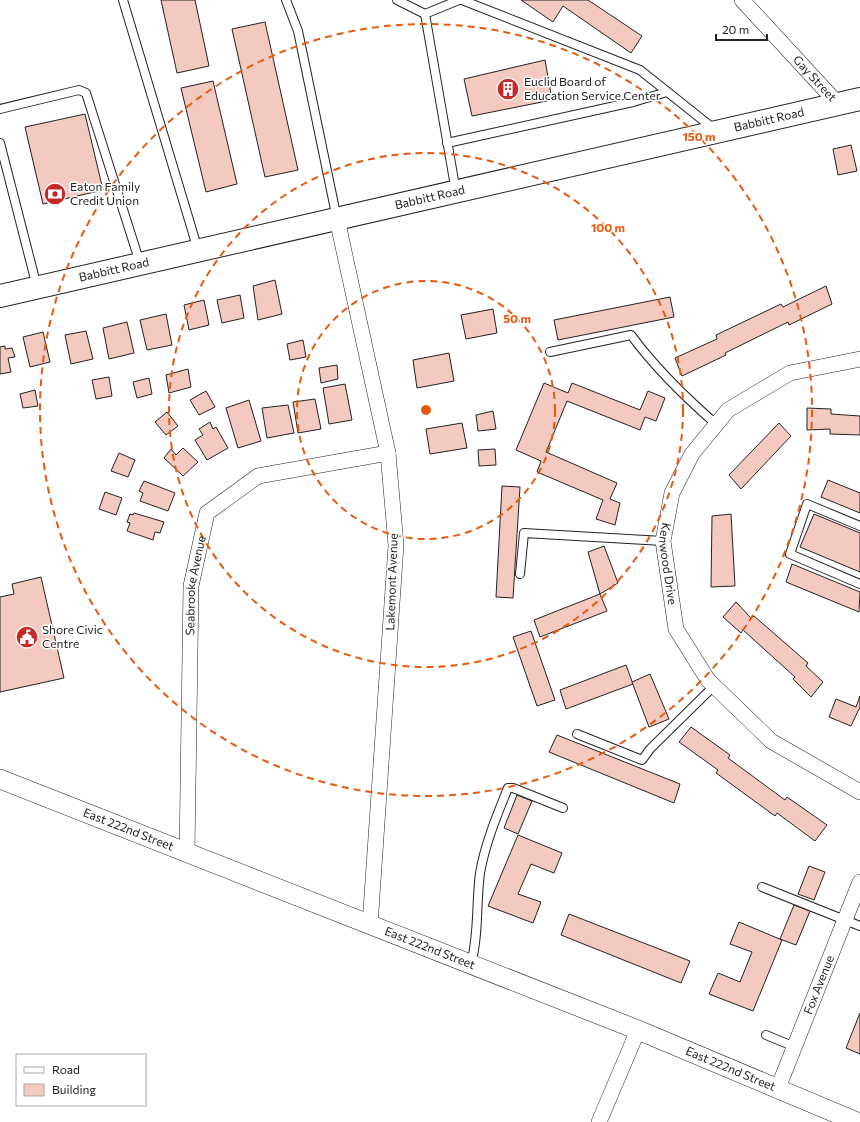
<svg xmlns="http://www.w3.org/2000/svg" width="860" height="1122" viewBox="0 0 860 1122" font-family="Commissioner,sans-serif">
<style>
.building{fill:#f3c9c0;stroke:#222}
.lines{fill:none;stroke-linecap:round;stroke-linejoin:round}
.service-casing{stroke:#222;stroke-width:10}
.minor-casing{stroke:#222;stroke-width:16}
.tertiary-casing{stroke:#222;stroke-width:20}
.secondary-casing{stroke:#222;stroke-width:24}
.service{stroke:#fff;stroke-width:8}
.minor{stroke:#fff;stroke-width:15}
.tertiary{stroke:#fff;stroke-width:19}
.secondary{stroke:#fff;stroke-width:22}
.ring{fill:none;stroke:#e8590c;stroke-width:2;stroke-dasharray:7 5}
.labels{text-anchor:middle;stroke-width:3;stroke-linejoin:round;paint-order:stroke}
.street-label{font-size:12px;fill:#222;stroke:#fff}
.poi-label{font-size:12px;fill:#222;stroke:#fff;text-anchor:start}
.centre{fill:#e8590c;stroke:#fff;stroke-width:2}
.ring-label{font-size:12px;text-anchor:middle;font-weight:bold;fill:#e8590c;stroke:#fff;stroke-width:3;stroke-linejoin:round;paint-order:stroke}
</style>
<rect width="100%" height="100%" fill="#fff"/>
<g class="building">
<polygon points="161,0 195,0 209,66 177,73"/>
<polygon points="521,0 588,0 642,36 631,53 563,6 553,22"/>
<polygon points="265,22 298,170 265,177 232,29"/>
<polygon points="545,60 552,100 472,116 464,79"/>
<polygon points="213,81 237,184 206,192 181,88"/>
<polygon points="85,114 103,190 43,204 25,127"/>
<polygon points="851,145 857,171 838,175 833,149"/>
<polygon points="275,280 282,314 258,320 253,286"/>
<polygon points="826,286 832,304 789,325 788,322 725,353 726,355 682,376 675,358 717,339 716,335 781,304 783,307"/>
<polygon points="240,295 244,318 222,323 217,300"/>
<polygon points="670,297 674,317 558,340 554,320"/>
<polygon points="204,300 209,325 189,330 184,305"/>
<polygon points="493,309 497,333 466,339 461,315"/>
<polygon points="166,314 172,345 147,350 140,320"/>
<polygon points="127,322 134,353 109,359 103,328"/>
<polygon points="86,331 93,359 71,364 65,335"/>
<polygon points="43,332 50,362 30,367 23,337"/>
<polygon points="303,340 306,357 290,360 287,344"/>
<polygon points="5,346 5,349 12,348 15,357 8,358 11,372 0,374 0,347"/>
<polygon points="449,353 454,381 417,388 413,360"/>
<polygon points="337,365 338,379 321,383 319,368"/>
<polygon points="188,369 191,387 169,393 166,375"/>
<polygon points="109,377 112,396 96,399 92,380"/>
<polygon points="149,378 152,394 137,398 133,382"/>
<polygon points="544,383 568,393 572,383 640,410 648,391 665,398 656,421 645,417 640,430 567,401 546,452 617,483 610,499 620,503 615,525 596,519 603,500 537,472 541,461 516,450"/>
<polygon points="345,384 352,420 329,424 323,388"/>
<polygon points="35,390 38,406 23,408 20,394"/>
<polygon points="206,391 215,407 199,415 190,400"/>
<polygon points="315,399 321,429 298,433 293,402"/>
<polygon points="249,400 261,441 238,448 226,408"/>
<polygon points="288,405 294,433 267,438 262,408"/>
<polygon points="807,408 831,409 831,414 860,416 860,435 830,434 830,429 807,430"/>
<polygon points="493,411 496,429 478,431 476,415"/>
<polygon points="167,412 178,426 166,435 155,422"/>
<polygon points="210,422 213,429 216,427 228,448 207,460 195,440 203,435 199,429"/>
<polygon points="462,423 467,448 430,454 426,429"/>
<polygon points="779,423 791,436 741,489 729,475"/>
<polygon points="183,448 198,462 183,476 164,458 171,449 176,455"/>
<polygon points="495,449 496,465 479,466 478,450"/>
<polygon points="119,453 135,460 128,477 111,471"/>
<polygon points="828,480 860,493 860,513 821,497"/>
<polygon points="144,481 175,493 168,511 140,501 143,493 139,491"/>
<polygon points="502,486 520,487 513,598 496,597"/>
<polygon points="105,492 122,498 116,515 99,509"/>
<polygon points="134,513 164,522 160,533 155,532 153,540 127,531 130,523 127,522 130,514 133,515"/>
<polygon points="731,514 735,586 711,587 712,516"/>
<polygon points="814,514 860,533 860,572 800,547"/>
<polygon points="604,546 618,583 600,594 588,552"/>
<polygon points="792,564 860,592 859,612 786,582"/>
<polygon points="41,577 64,678 0,692 0,597 14,594 12,584"/>
<polygon points="600,594 607,611 540,637 534,620"/>
<polygon points="736,602 751,618 754,616 808,663 806,666 823,682 811,697 793,679 795,677 743,630 741,633 723,617"/>
<polygon points="531,631 555,700 537,706 513,637"/>
<polygon points="626,665 633,684 566,709 560,690"/>
<polygon points="650,674 669,719 649,727 632,682"/>
<polygon points="860,696 860,709 859,709 851,726 829,717 836,699 856,707"/>
<polygon points="691,727 730,755 728,758 785,800 787,797 827,825 815,841 777,813 775,816 716,773 718,770 679,742"/>
<polygon points="557,735 680,784 674,803 549,752"/>
<polygon points="517,795 532,801 518,834 504,828"/>
<polygon points="518,835 562,853 554,873 531,864 518,894 541,902 533,923 488,906"/>
<polygon points="809,866 825,872 814,900 798,894"/>
<polygon points="794,905 810,911 796,945 780,939"/>
<polygon points="569,914 690,961 681,983 561,935"/>
<polygon points="739,922 782,940 753,1011 709,994 718,973 740,982 752,952 730,944"/>
<polygon points="860,1013 860,1054 846,1048"/>
</g>
<g class="lines">
<g class="service-casing">
<g id="service">
<polyline points="123,0 198,250"/>
<polyline points="286,0 298,31 337,219"/>
<polyline points="397,0 425,14"/>
<polyline points="462,0 640,70 714,129"/>
<polyline points="0,109 79,90 86,93 140,263"/>
<polyline points="0,143 37,287"/>
<polyline points="447,143 633,102 667,92"/>
<polyline points="456,192 425,14 459,0"/>
<path d="M 550,352 L 631,335 C 656,369 685,397 716,424"/>
<polyline points="860,526 807,504 790,554 860,584"/>
<polyline points="520,574 524,533 663,541"/>
<polyline points="577,734 642,760 650,749 714,686"/>
<polyline points="762,887 860,926"/>
<path d="M 471,964 C 479,934 476,903 480,873 C 485,844 497,815 508,788 L 513,788 L 563,808"/>
<polyline points="766,1035 795,1047"/>
</g>
</g>
<g class="minor-casing">
<g id="minor">
<path id="s1" d="M 742,0 L 838,104"/>
<polyline points="337,219 388,453 396,545 370,925"/>
<path id="s2" d="M 860,359 L 790,373 L 728,410 L 692,454 L 672,493 L 663,541 L 676,629 L 708,680 L 771,741 L 860,792"/>
<path id="s3" d="M 187,853 L 191,586 L 207,513 L 258,476 L 388,453"/>
<path id="s4" d="M 778,1088 L 860,882"/>
<polyline points="599,1122 638,1030"/>
</g>
</g>
<g class="tertiary-casing">
<g id="tertiary">
<path id="s5" d="M 0,779 L 638,1030 L 857,1122"/>
</g>
</g>
<g class="secondary-casing">
<g id="secondary">
<path id="s6" d="M 0,296 L 860,99"/>
</g>
</g>
<use href="#service" class="service"/>
<use href="#minor" class="minor"/>
<use href="#tertiary" class="tertiary"/>
<use href="#secondary" class="secondary"/>
</g>
<g class="ring">
<circle cx="426" cy="410" r="129"/>
<circle cx="426" cy="410" r="257"/>
<circle cx="426" cy="410" r="386"/>
</g>
<defs>
<g id="building-disc" transform="scale(1.15)"><circle r="9.5" fill="#c62828" stroke="#fff"/><path d="M-4-6H4V6H1V3H-1V6H-4ZM-2.5-4.3h1.7v1.8h-1.7ZM.8-4.3h1.7v1.8H.8ZM-2.5-1h1.7V.8h-1.7ZM.8-1h1.7V.8H.8Z" fill="#fff"/></g>
<g id="bank-disc" transform="scale(1.15)"><circle r="9.5" fill="#c62828" stroke="#fff"/><path d="M-6-4H6V4H-6ZM0-2.3a2.3 2.3 0 1 0 0 4.6a2.3 2.3 0 1 0 0-4.6Z" fill="#fff"/></g>
<g id="civic-disc" transform="scale(1.15)"><circle r="9.5" fill="#c62828" stroke="#fff"/><path d="M-.6-6.5H3V-4.5H.6V-3L4-1V1h2V6H-6V1h2V-1L-.6-3ZM-1.2 2.5V6h2.4V2.5Z" fill="#fff"/></g>
</defs>
<g fill-rule="evenodd">
<use href="#building-disc" x="508" y="89"/>
<use href="#bank-disc" x="55" y="194"/>
<use href="#civic-disc" x="27" y="637"/>
</g>
<g class="labels">
<g class="street-label">
<text dy="4" stroke="none"><textPath href="#s1" startOffset="107">Gay Street</textPath></text>
<text dy="4" stroke="none"><textPath href="#s6" startOffset="789">Babbitt Road</textPath></text>
<text dy="4" stroke="none"><textPath href="#s6" startOffset="441">Babbitt Road</textPath></text>
<text dy="4" stroke="none"><textPath href="#s6" startOffset="117">Babbitt Road</textPath></text>
<text dy="4" stroke="none"><textPath href="#s2" startOffset="316">Kenwood Drive</textPath></text>
<text transform="translate(392 582) rotate(-88)" y="4">Lakemont Avenue</text>
<text dy="4" stroke="none"><textPath href="#s3" startOffset="268">Seabrooke Avenue</textPath></text>
<text dy="4" stroke="none"><textPath href="#s5" startOffset="138">East 222nd Street</textPath></text>
<text dy="4" stroke="none"><textPath href="#s5" startOffset="462">East 222nd Street</textPath></text>
<text dy="4" stroke="none"><textPath href="#s4" startOffset="111">Fox Avenue</textPath></text>
<text dy="4" stroke="none"><textPath href="#s5" startOffset="786">East 222nd Street</textPath></text>
</g>
<g class="poi-label">
<text x="524" y="86">Euclid Board of<tspan x="524" dy="14">Education Service Center</tspan></text>
<text x="70" y="191">Eaton Family<tspan x="70" dy="14">Credit Union</tspan></text>
<text x="42" y="634">Shore Civic<tspan x="42" dy="14">Centre</tspan></text>
</g>
</g>
<circle cx="426" cy="410" r="6" class="centre"/>
<g class="ring-label">
<text x="699" y="141">150 m</text>
<text x="608" y="232">100 m</text>
<text x="517" y="323">50 m</text>
</g>
<rect x="16" y="1054" width="130" height="52" fill="#ffffff" stroke="#a7a7a7"/>
<rect x="24" y="1067" width="20" height="6" fill="#ffffff" stroke="#a7a7a7"/>
<text x="52" y="1074" font-size="12" fill="#222222">Road</text>
<rect x="24" y="1084" width="20" height="12" fill="#f3c9c0" stroke="#a7a7a7"/>
<text x="52" y="1094" font-size="12" fill="#222222">Building</text>
<path d="M716 34v6h51v-6" fill="none" stroke="#222222" stroke-width="2"/>
<text x="722" y="34" font-size="12" fill="#222222" stroke="#ffffff" stroke-width="3" paint-order="stroke">20 m</text>
</svg>
